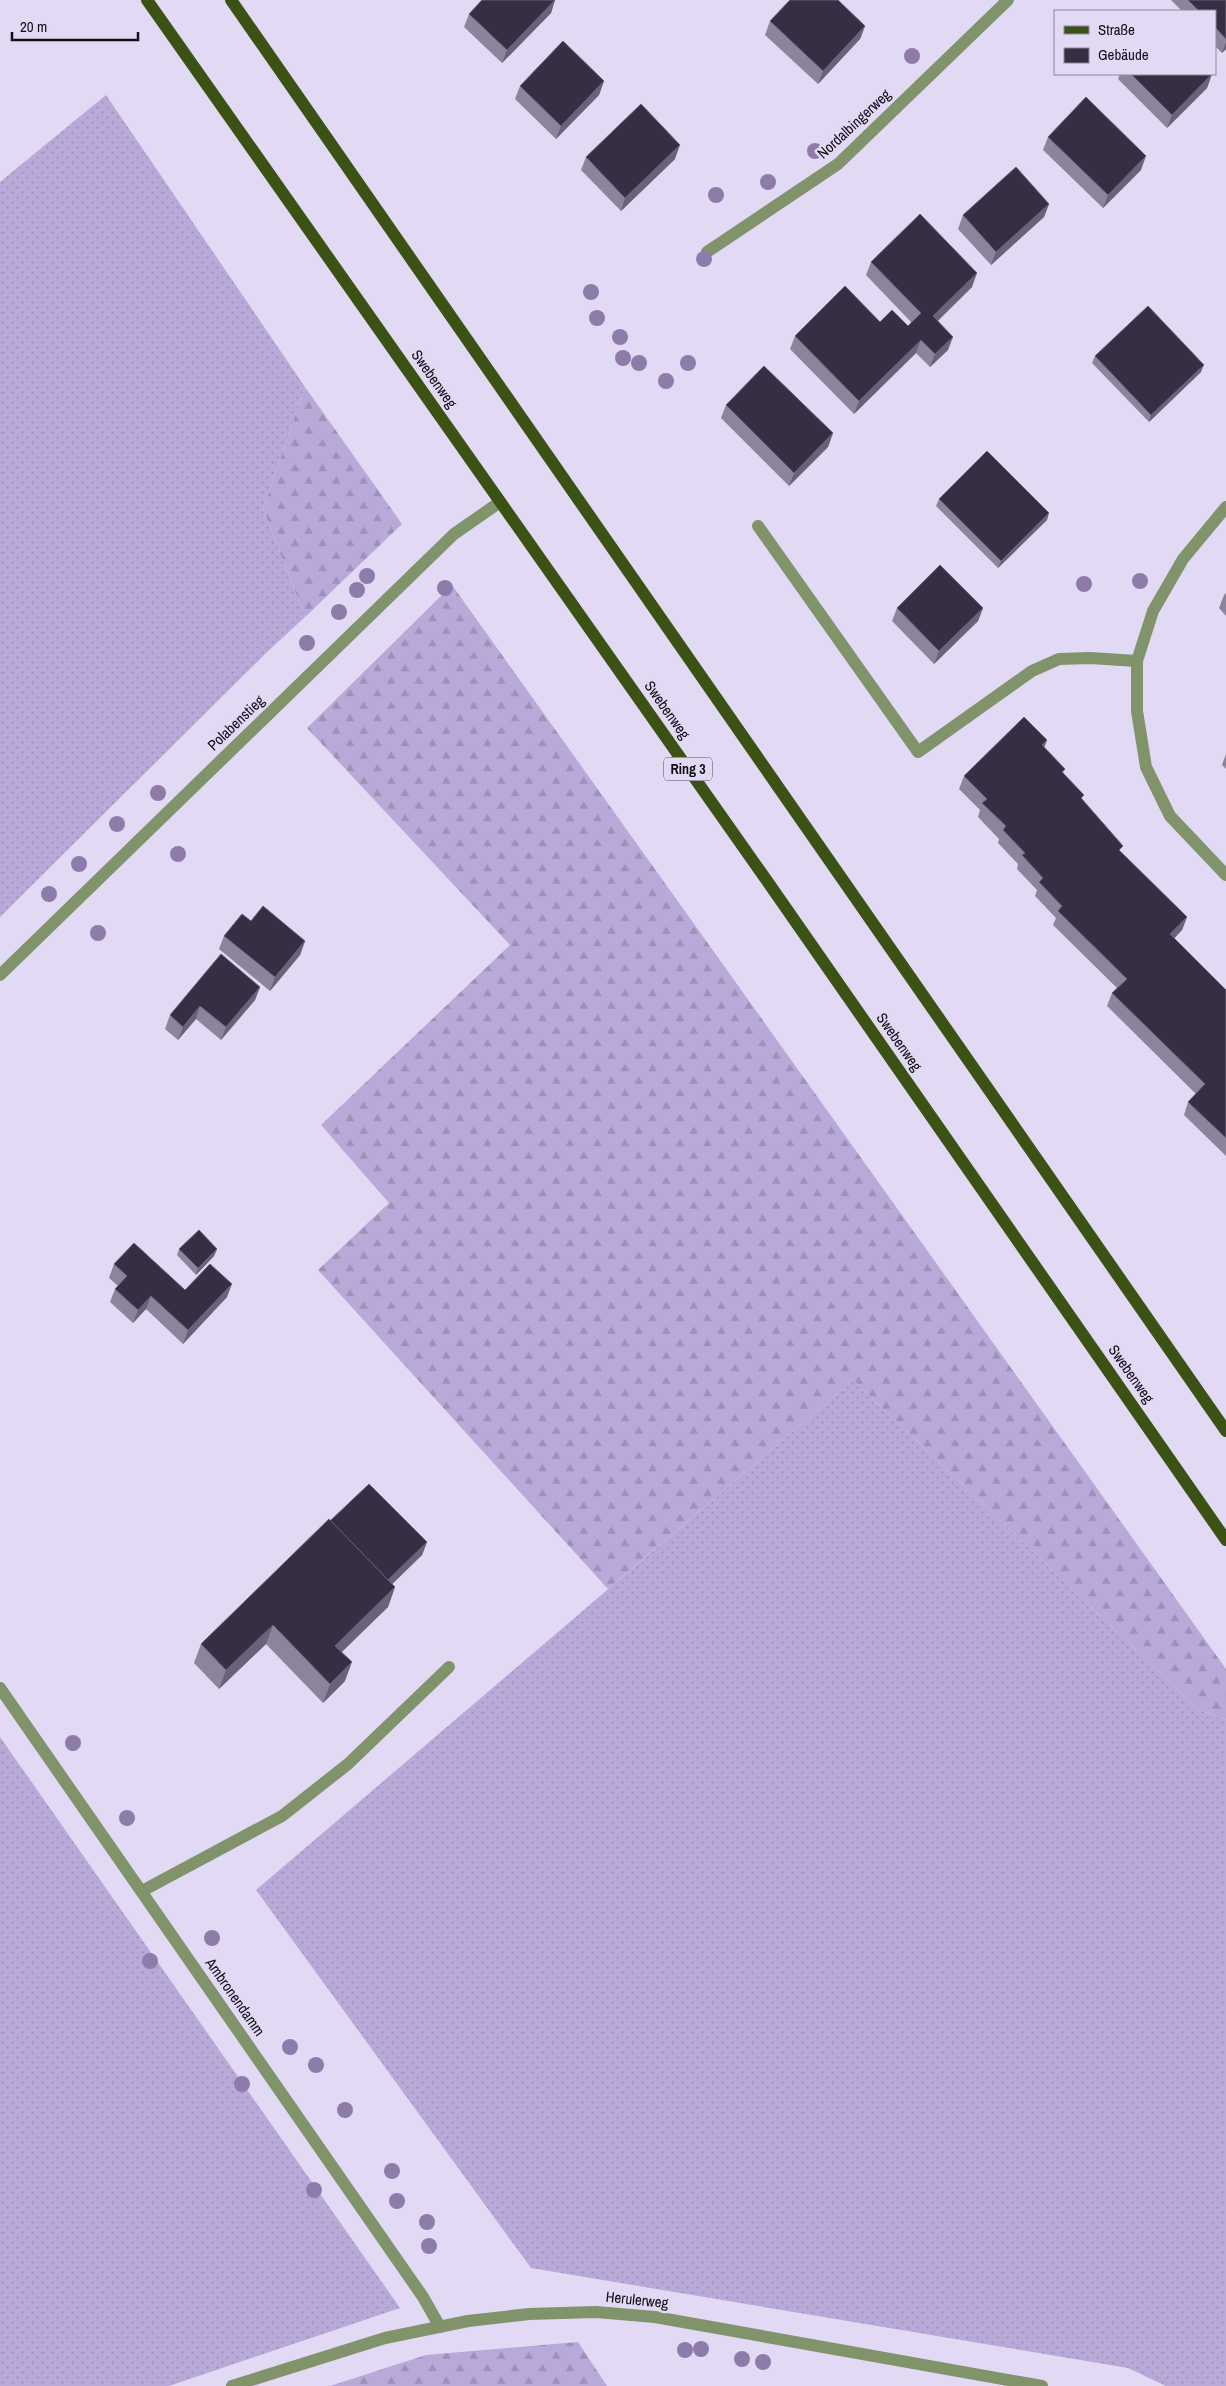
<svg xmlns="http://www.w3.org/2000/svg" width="1226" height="2386" viewBox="0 0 1226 2386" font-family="'Archivo Narrow',sans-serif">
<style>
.grass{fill:url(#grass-dots)}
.forest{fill:url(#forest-firs)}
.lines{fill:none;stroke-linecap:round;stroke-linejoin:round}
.lane{stroke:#81936b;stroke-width:12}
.street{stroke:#81936b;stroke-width:12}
.primary{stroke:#3b5214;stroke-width:12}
.tree{fill:#8d7caa}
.wall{fill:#8c849c}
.shaded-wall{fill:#6a6279}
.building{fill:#362f44;stroke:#6a6279}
.labels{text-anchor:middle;stroke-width:5;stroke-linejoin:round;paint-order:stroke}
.shield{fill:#e2d9f4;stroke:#504b59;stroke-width:1}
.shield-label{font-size:14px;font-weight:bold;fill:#110e17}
.street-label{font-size:15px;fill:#110e17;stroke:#e2d9f4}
</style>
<defs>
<pattern id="grass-dots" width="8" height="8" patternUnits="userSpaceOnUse" patternTransform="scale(1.25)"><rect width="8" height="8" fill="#b9a9d8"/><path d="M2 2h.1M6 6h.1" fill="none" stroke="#9e90b9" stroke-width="1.8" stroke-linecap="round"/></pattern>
<pattern id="forest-firs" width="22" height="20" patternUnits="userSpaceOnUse" patternTransform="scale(1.25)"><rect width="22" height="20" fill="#b9a9d8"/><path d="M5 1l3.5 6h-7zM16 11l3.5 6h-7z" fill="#9e90b9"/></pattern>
</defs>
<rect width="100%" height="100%" fill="#e2d9f4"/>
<g class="grass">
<polygon points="106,95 305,387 263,509 305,617 266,653 0,917 0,182"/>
<polygon points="853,1380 1199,1710 1226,1720 1226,2386 1166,2386 1128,2368 531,2268 256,1890"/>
<polygon points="0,1737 400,2308 169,2386 0,2386"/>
</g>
<g class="forest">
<polygon points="305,387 402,524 305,617 263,509"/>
<polygon points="452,585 1226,1669 1226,1720 1199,1710 853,1380 608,1589 318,1270 389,1203 321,1125 510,945 307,728"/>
<polygon points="578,2342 607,2386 330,2386 426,2355"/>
</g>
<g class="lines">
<g class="lane">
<polyline points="758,526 918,752 1032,671 1059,659 1090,658 1137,661"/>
<polyline points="142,1891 282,1816 348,1764 449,1667"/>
</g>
<g class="street">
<polyline points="707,252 838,164 1008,0"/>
<polyline points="1226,507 1183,559 1153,611 1137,661 1137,711 1146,767 1170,816 1226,875"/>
<polyline points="0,975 454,534 500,502"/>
<polyline points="0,1688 423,2297 440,2327"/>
<polyline points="232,2386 385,2338 468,2321 529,2314 596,2312 655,2317 1042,2386"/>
</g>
<g class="primary">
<polyline points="147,0 772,888 1226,1540"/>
<polyline points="231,0 1226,1431"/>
</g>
</g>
<g class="tree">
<circle cx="912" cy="56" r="8"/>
<circle cx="815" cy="151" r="8"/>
<circle cx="768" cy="182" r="8"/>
<circle cx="716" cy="195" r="8"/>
<circle cx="704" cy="259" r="8"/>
<circle cx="591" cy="292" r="8"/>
<circle cx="597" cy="318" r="8"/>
<circle cx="620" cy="337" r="8"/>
<circle cx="623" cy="358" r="8"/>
<circle cx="639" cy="363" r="8"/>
<circle cx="688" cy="363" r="8"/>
<circle cx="666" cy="381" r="8"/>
<circle cx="367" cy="576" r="8"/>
<circle cx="1140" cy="581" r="8"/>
<circle cx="1084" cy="584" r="8"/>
<circle cx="445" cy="588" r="8"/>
<circle cx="357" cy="590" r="8"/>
<circle cx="339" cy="612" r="8"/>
<circle cx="307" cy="643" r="8"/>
<circle cx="158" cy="793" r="8"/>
<circle cx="117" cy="824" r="8"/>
<circle cx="178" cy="854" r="8"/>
<circle cx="79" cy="864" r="8"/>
<circle cx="49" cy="894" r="8"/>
<circle cx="98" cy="933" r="8"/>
<circle cx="73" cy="1743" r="8"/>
<circle cx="127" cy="1818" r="8"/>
<circle cx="212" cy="1938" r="8"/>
<circle cx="150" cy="1961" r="8"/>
<circle cx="290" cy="2047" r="8"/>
<circle cx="316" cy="2065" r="8"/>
<circle cx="242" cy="2084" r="8"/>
<circle cx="345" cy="2110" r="8"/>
<circle cx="392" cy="2171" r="8"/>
<circle cx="314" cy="2190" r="8"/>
<circle cx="397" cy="2201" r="8"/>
<circle cx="427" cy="2222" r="8"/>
<circle cx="429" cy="2246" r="8"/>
<circle cx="701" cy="2349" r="8"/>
<circle cx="685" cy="2350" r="8"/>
<circle cx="742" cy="2359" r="8"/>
<circle cx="763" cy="2362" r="8"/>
</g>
<g class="wall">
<polygon points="555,0 551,13 502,63 464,27 469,14"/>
<polygon points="1171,0 1226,0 1226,49 1222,53 1215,46 1215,11 1182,11"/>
<polygon points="770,21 865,26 860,39 818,84 765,35"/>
<polygon points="1120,74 1212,74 1207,88 1167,128 1118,79"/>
<polygon points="604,81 599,95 556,139 515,99 520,86"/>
<polygon points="1048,137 1141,170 1103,208 1043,150"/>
<polygon points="586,157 675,159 621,211 581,170"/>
<polygon points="1049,204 1044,217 991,265 958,229 963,215"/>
<polygon points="871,262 972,287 938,321 948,350 930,367 916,353 854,414 790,349 795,336 880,322 908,326 911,322 866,275"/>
<polygon points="1095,356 1201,372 1149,422 1092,363"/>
<polygon points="726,405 833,433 828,447 789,486 721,418"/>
<polygon points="939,499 1047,520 998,568 936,506"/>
<polygon points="1226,593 1226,616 1219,608 1224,595"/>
<polygon points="897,608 983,608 978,621 934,664 892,621"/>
<polygon points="1047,740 1044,747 1065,769 1063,773 1121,852 1187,917 1182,930 1174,938 1226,990 1226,1156 1184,1115 1188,1102 1196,1094 1107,1006 1112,993 1117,988 1053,925 1056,918 1035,896 1037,890 1017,869 1018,864 998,843 999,839 978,817 980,810 959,789 964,776"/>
<polygon points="1226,754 1226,769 1222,765"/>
<polygon points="224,936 305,941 300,955 270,991 219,949"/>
<polygon points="260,987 255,1000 221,1040 196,1019 178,1040 165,1029 170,1015"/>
<polygon points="179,1249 217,1249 214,1256 196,1275 177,1255"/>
<polygon points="114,1264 185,1290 227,1297 183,1344 146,1309 133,1323 110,1302 115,1289 118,1286 109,1278"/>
<polygon points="330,1521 427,1542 422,1555 392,1584 395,1587 388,1607 342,1652 345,1681 323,1703 266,1644 219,1689 194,1663 201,1644"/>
</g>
<g class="shaded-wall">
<polygon points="555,0 551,13 502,63 507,50"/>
<polygon points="865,26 860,39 818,84 823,71"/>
<polygon points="1226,42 1226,49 1222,53"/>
<polygon points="1212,74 1207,88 1167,128 1172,115"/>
<polygon points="604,81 599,95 556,139 561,126"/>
<polygon points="680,145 675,159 621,211 625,198"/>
<polygon points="1146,156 1141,170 1103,208 1108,195"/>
<polygon points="1049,204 1044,217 991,265 996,252"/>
<polygon points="977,273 972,287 928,330 933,316"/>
<polygon points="953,337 948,350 930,367 935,354"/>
<polygon points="921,340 916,353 854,414 859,401"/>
<polygon points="1204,365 1201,372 1149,422 1151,415"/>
<polygon points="833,433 828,447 789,486 794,473"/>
<polygon points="1049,513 1047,520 998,568 1001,561"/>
<polygon points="983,608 978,621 934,664 939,651"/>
<polygon points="1047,740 1042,753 1042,745"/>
<polygon points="1187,917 1182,930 1166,947 1170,934"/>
<polygon points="305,941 300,955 270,991 275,977"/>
<polygon points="260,987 255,1000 221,1040 226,1027"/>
<polygon points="200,1006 196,1019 178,1040 183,1027"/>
<polygon points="217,1249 214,1256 196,1275 198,1268"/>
<polygon points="232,1284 227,1297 183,1344 188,1330"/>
<polygon points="151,1296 146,1309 133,1323 138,1310"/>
<polygon points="427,1542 422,1555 379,1597 384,1584"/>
<polygon points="395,1587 388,1607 328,1665 335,1646"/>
<polygon points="273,1625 266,1644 219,1689 226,1670"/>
<polygon points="352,1662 345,1681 323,1703 330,1684"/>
</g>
<g class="building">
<polygon points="482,0 555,0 507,50 469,14"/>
<polygon points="790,0 838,0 865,26 823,71 770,21"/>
<polygon points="1188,0 1226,0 1226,39 1215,27 1215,11 1199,11"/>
<polygon points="563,41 604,81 561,126 520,86"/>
<polygon points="1131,74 1212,74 1172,115"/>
<polygon points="1086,97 1146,156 1108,195 1048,137"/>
<polygon points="641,104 680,145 625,198 586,157"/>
<polygon points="1016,167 1049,204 996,252 963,215"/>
<polygon points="920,214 977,273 933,316 953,337 935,354 921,340 859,401 795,336 845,286 880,322 892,310 908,326 921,313 871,262"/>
<polygon points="1148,306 1204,365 1151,415 1095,356"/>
<polygon points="764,366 833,433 794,473 726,405"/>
<polygon points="987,451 1049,513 1001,561 939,499"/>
<polygon points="940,565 983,608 939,651 897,608"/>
<polygon points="1024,717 1047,740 1042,745 1065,769 1062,772 1084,795 1081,798 1123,846 1119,850 1187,917 1170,934 1226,990 1226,1138 1188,1102 1205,1084 1112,993 1127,979 1058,911 1062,906 1039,882 1043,878 1022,855 1025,853 1003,830 1006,826 982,803 987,799 964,776"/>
<polygon points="263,906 305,941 275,977 224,936 242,914 251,921"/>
<polygon points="221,954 260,987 226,1027 200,1006 183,1027 170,1015"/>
<polygon points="199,1230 217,1249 198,1268 179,1249"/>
<polygon points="134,1243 185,1290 210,1264 232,1284 188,1330 151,1296 138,1310 115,1289 127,1276 114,1264"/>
<polygon points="369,1484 427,1542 388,1580 330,1521"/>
<polygon points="329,1519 395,1587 335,1646 352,1662 330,1684 273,1625 226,1670 201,1644"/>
</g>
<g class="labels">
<rect class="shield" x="664" y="757.5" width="48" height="23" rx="4"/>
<g class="shield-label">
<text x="688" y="774">Ring 3</text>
</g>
<g class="street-label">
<text transform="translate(854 124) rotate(-43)" y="5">Nordalbingerweg</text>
<text transform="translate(434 379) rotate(55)" y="5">Swebenweg</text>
<text transform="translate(667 710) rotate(55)" y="5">Swebenweg</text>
<text transform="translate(236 723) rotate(-44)" y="5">Polabenstieg</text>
<text transform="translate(899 1042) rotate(55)" y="5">Swebenweg</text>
<text transform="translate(1131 1374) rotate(55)" y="5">Swebenweg</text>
<text transform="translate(235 1997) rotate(55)" y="5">Ambronendamm</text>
<text transform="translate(637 2300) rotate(6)" y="5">Herulerweg</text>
</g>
</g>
<rect x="1054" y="10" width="162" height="65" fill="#e2d9f4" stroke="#8e889c"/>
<rect x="1064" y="26" width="25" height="8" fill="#3b5214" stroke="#8e889c"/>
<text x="1098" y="35" font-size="15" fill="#110e17">Straße</text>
<rect x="1064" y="48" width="25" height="15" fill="#362f44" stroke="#8e889c"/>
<text x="1098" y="60" font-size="15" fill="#110e17">Gebäude</text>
<path d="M12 32v8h126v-8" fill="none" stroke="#110e17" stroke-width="2.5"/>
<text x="20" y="32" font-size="15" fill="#110e17" stroke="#e2d9f4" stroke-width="4" paint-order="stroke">20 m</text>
</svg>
